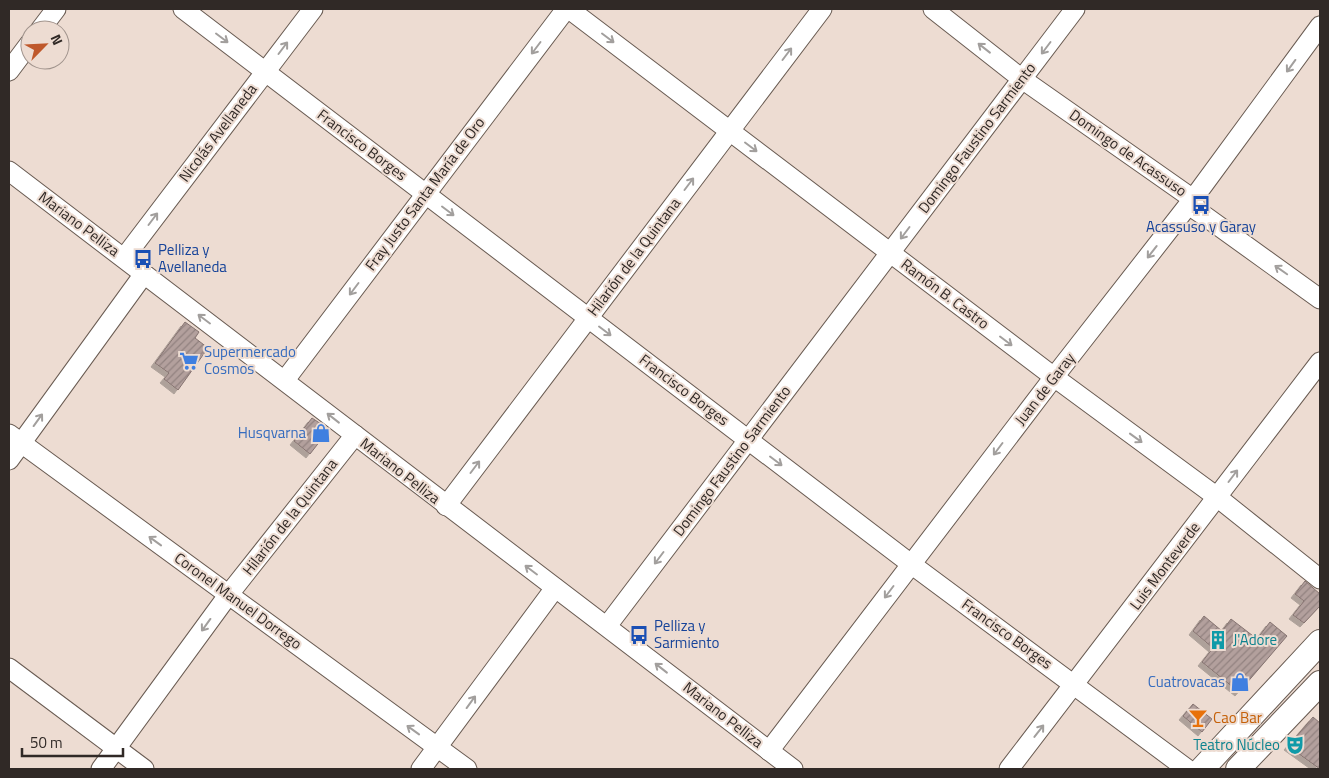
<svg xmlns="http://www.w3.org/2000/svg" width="1329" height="778" viewBox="0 0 1329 778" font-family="'Titillium Web',sans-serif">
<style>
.building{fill:url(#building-hatch);stroke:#857370;filter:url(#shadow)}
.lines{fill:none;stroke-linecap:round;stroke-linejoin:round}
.minor-casing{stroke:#695b52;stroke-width:21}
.major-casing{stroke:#695b52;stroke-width:26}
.minor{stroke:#fff;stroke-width:19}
.major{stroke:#fff;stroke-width:24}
.oneway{stroke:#a29f9d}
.labels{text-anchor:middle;stroke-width:4;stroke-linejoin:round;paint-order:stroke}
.street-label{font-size:15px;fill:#302926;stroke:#eddcd2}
.transit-label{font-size:15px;fill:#164399;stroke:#eddcd2;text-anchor:start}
.shop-label{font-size:15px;fill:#366cbe;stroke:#eddcd2;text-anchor:end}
.culture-label{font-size:15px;fill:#0d838f;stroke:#eddcd2;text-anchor:start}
.food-label{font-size:15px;fill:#c56008;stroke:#eddcd2;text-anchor:start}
</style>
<defs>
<pattern id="building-hatch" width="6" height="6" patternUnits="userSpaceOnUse" patternTransform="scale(1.25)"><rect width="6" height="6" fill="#b3a09d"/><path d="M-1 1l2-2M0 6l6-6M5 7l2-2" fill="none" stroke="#928280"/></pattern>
<filter id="shadow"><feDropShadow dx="-4" dy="4" stdDeviation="0" flood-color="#0004"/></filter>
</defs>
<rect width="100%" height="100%" fill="#eddcd2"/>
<g class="building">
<polygon points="185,322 199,332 195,338 208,348 178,390 164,379 169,373 155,363"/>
<polygon points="312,418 324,426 324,436 310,454 294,441"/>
<polygon points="1305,581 1320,594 1320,606 1304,623 1293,615 1304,601 1295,594"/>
<polygon points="1204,616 1222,631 1231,619 1257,639 1270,622 1287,636 1239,692 1202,662 1213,648 1193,631"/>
<polygon points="1193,704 1212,719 1202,732 1183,716"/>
<polygon points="1313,717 1320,723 1320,769 1288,746"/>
</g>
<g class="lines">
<g class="minor-casing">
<g id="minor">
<polyline points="183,9 911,564 1187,769"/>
<polyline points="569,9 1054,377 1217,497 1320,579"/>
<polyline points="933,9 1022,79 1193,199 1196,210 1202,214 1320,299"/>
<polyline points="40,30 56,9"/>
<polyline points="9,71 30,43"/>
<polyline points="9,171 793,769"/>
<polyline points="124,258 313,9"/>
<polyline points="285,380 566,9"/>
<polyline points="9,434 467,769"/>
<polyline points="9,460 144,274"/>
<polyline points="446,506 822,9"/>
<polyline points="607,626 1075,9"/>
<polyline points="9,668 144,769"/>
<polyline points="769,751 1054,377 1193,199 1320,26"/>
<polyline points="101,769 229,594 355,435"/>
<polyline points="421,769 555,588"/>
<polyline points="1009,769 1320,362"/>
</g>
</g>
<g class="major-casing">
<g id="major">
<polyline points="1202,769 1320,642"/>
<polyline points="1238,769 1320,683"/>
</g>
</g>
<use href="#minor" class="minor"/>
<use href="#major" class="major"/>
</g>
<defs><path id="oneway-shaft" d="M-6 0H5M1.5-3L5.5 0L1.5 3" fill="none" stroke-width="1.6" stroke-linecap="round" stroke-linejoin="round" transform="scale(1.25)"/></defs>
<g class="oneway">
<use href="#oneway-shaft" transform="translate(222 38) rotate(37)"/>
<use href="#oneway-shaft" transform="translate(608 38) rotate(37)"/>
<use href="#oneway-shaft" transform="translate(283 48) rotate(-53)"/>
<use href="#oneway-shaft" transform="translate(536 48) rotate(127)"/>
<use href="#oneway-shaft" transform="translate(984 48) rotate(-142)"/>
<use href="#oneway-shaft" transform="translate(1046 48) rotate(127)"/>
<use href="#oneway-shaft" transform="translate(787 54) rotate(-53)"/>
<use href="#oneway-shaft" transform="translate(1291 66) rotate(126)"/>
<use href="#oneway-shaft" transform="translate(751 147) rotate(37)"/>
<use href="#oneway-shaft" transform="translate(689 184) rotate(-53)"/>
<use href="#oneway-shaft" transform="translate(448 211) rotate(37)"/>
<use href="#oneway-shaft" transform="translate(153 219) rotate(-53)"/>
<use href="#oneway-shaft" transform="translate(905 233) rotate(127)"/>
<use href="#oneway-shaft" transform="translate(1152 252) rotate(128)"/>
<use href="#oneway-shaft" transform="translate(1281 270) rotate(-145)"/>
<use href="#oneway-shaft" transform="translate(354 289) rotate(127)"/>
<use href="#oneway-shaft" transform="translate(204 319) rotate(-143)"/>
<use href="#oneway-shaft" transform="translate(605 331) rotate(37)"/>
<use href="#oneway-shaft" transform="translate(1006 341) rotate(37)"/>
<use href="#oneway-shaft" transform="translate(333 418) rotate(-142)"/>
<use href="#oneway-shaft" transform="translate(38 420) rotate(-54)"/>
<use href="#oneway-shaft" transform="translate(1136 438) rotate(36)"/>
<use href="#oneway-shaft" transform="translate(998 449) rotate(127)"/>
<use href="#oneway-shaft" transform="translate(776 461) rotate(37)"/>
<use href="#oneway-shaft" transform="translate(475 467) rotate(-53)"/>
<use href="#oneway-shaft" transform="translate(1233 476) rotate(-53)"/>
<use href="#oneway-shaft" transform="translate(155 541) rotate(-144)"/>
<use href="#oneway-shaft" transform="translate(659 558) rotate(127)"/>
<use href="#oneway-shaft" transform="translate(531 570) rotate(-143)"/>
<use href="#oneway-shaft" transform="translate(889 592) rotate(127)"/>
<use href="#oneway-shaft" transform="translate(206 625) rotate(126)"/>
<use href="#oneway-shaft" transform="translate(661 668) rotate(-142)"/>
<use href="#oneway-shaft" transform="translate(471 702) rotate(-54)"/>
<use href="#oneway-shaft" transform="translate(413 730) rotate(-144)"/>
<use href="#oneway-shaft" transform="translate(1039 731) rotate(-52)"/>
</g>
<defs>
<g id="bus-bare" transform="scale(1.5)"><path d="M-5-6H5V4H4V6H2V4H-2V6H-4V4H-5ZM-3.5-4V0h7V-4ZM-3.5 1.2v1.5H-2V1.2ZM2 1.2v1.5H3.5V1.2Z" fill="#1a4fb4" stroke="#eddcd2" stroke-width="2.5" paint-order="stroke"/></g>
<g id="supermarket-bare" transform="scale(1.5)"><path d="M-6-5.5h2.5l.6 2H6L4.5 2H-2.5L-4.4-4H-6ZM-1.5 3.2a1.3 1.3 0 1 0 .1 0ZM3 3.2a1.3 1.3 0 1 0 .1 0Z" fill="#3f7fe0" stroke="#eddcd2" stroke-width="2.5" paint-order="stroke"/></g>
<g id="shop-bare" transform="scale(1.5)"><path d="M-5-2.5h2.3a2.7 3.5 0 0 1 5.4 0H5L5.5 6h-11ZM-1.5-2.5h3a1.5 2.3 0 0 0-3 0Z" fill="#3f7fe0" stroke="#eddcd2" stroke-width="2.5" paint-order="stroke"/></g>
<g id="building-bare" transform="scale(1.5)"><path d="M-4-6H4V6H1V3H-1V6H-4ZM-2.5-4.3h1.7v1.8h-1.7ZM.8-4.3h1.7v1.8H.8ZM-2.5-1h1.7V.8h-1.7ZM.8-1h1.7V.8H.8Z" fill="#0f9aa8" stroke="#eddcd2" stroke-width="2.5" paint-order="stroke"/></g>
<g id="bar-bare" transform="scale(1.5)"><path d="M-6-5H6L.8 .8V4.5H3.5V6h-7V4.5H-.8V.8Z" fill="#e8710a" stroke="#eddcd2" stroke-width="2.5" paint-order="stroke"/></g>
<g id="theatre-bare" transform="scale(1.5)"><path d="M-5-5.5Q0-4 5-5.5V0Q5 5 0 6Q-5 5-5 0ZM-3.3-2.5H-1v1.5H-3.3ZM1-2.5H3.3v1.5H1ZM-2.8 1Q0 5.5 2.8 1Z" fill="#0f9aa8" stroke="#eddcd2" stroke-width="2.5" paint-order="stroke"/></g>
</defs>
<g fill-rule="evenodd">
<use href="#bus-bare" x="1201" y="205"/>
<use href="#bus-bare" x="143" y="259"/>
<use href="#supermarket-bare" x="189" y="361"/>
<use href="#shop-bare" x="321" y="433"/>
<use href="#bus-bare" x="639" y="635"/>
<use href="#building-bare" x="1218" y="640"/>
<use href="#shop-bare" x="1240" y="682"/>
<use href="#bar-bare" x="1198" y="718"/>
<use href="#theatre-bare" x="1295" y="745"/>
</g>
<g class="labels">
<g class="street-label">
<text transform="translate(218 133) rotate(-53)" y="5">Nicolás Avellaneda</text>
<text transform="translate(977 138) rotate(-53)" y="5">Domingo Faustino Sarmiento</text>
<text transform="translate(362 145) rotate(37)" y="5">Francisco Borges</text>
<text transform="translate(1128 153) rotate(35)" y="5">Domingo de Acassuso</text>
<text transform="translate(425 194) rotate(-53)" y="5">Fray Justo Santa María de Oro</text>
<text transform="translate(79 224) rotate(37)" y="5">Mariano Pelliza</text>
<text transform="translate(634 257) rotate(-53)" y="5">Hilarión de la Quintana</text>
<text transform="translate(945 294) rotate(37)" y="5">Ramón B. Castro</text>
<text transform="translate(1045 389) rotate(-52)" y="5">Juan de Garay</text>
<text transform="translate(684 390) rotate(37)" y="5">Francisco Borges</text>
<text transform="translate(732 461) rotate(-53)" y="5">Domingo Faustino Sarmiento</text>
<text transform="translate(400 471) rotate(38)" y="5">Mariano Pelliza</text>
<text transform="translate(290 517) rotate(-52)" y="5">Hilarión de la Quintana</text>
<text transform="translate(1165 566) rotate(-53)" y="5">Luis Monteverde</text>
<text transform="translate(238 601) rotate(36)" y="5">Coronel Manuel Dorrego</text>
<text transform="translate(1007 634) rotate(36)" y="5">Francisco Borges</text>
<text transform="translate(723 715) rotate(38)" y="5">Mariano Pelliza</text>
</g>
<g class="transit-label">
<text x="1201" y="232" text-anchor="middle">Acassuso y Garay</text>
<text x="158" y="255">Pelliza y<tspan x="158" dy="17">Avellaneda</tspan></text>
<text x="654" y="631">Pelliza y<tspan x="654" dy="17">Sarmiento</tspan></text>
</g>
<g class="shop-label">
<text x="204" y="357" text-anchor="start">Supermercado<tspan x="204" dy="17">Cosmos</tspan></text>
<text x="306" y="438">Husqvarna</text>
<text x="1225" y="687">Cuatrovacas</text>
</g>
<g class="culture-label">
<text x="1233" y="645">J'Adore</text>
<text x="1280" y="750" text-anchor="end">Teatro Núcleo</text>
</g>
<g class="food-label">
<text x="1213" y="723">Cao Bar</text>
</g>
</g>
<rect width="1329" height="778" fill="none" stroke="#302926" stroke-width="20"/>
<g transform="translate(45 45) rotate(66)"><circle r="24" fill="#eddcd2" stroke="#a1948d"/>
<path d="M0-4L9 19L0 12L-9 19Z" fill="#bf582b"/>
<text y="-8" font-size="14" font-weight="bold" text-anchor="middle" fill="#302926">N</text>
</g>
<path d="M22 748v8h101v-8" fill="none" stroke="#302926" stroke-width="2.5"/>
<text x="30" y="748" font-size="15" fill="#302926" stroke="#eddcd2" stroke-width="4" paint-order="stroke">50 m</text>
</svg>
